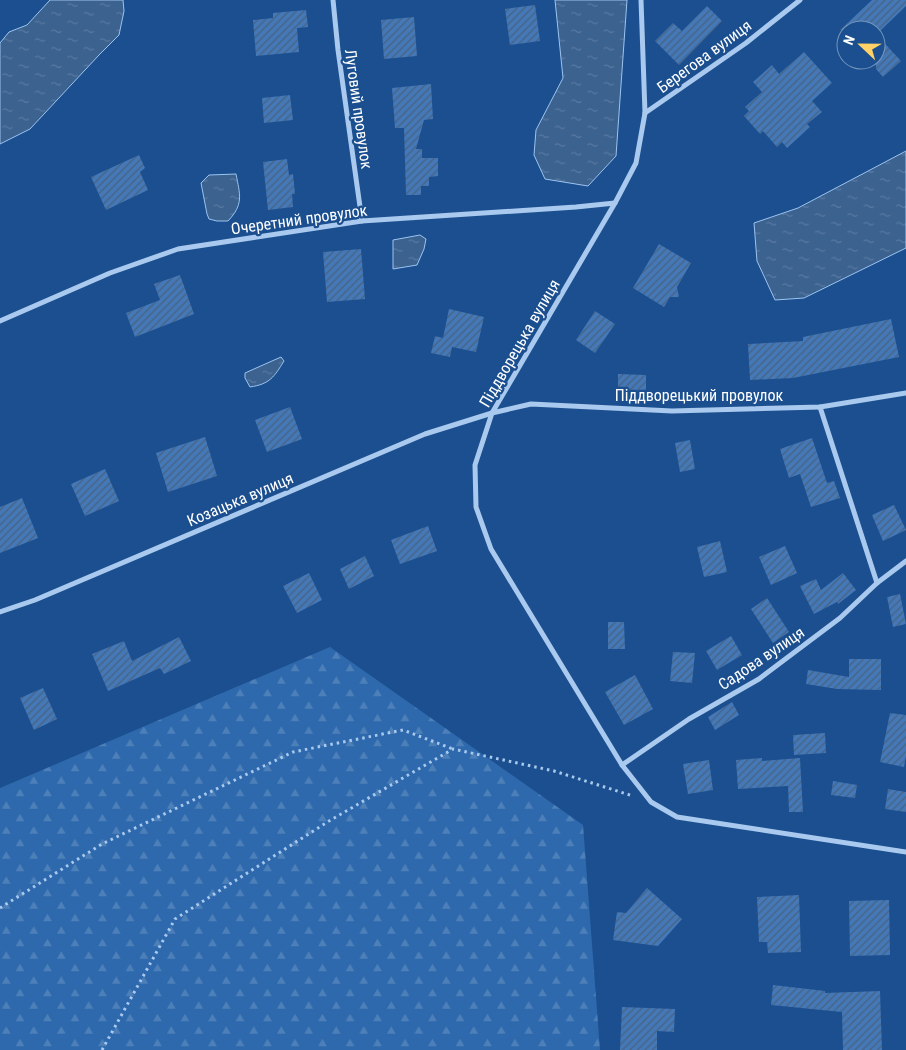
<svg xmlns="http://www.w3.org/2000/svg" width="906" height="1050" viewBox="0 0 906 1050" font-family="'Roboto Condensed',sans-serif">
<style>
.forest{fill:url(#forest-firs)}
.water{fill:url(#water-ripples);stroke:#9cc4f0}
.building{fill:url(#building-hatch)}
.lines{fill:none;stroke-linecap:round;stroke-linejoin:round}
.path{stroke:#a9c9ee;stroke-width:3;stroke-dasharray:2.5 4;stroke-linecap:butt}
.street{stroke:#a9c9ee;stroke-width:5}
.labels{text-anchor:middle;stroke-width:4.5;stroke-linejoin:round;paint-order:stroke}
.street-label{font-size:16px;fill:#fff;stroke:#1b4f8f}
</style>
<defs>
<pattern id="forest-firs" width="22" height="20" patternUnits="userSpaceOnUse" patternTransform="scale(1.25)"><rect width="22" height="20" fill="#2e69ad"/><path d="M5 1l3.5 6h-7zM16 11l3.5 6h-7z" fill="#4d80b9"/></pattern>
<pattern id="water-ripples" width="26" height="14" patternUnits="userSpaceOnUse" patternTransform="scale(1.25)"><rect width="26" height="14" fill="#3c6290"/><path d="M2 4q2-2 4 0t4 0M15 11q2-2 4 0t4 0" fill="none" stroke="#597aa1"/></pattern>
<pattern id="building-hatch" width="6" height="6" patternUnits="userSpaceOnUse" patternTransform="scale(1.25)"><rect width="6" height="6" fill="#4478b7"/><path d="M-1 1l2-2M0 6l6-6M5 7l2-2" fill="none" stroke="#486282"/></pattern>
</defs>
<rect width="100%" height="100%" fill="#1b4f8f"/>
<polygon class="forest" points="330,647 583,825 600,1050 0,1050 0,788"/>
<g class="water">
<polygon points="50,0 123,0 124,11 119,35 99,55 30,129 0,144 0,43 9,32 27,25"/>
<polygon points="555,0 627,0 616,156 588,186 545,179 534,155 536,130 563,78"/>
<polygon points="906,151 906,248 804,298 775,300 757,261 754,223 798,208"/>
<path d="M 236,174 C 240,195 244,204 228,221 L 217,221 L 209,219 L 207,214 L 201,183 L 209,175 Z"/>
<polygon points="420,235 426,239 424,249 417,265 393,269 393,240"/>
<path d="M 281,357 L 284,361 C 274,377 270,384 250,387 L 245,378 L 245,373 Z"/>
</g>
<g class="building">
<polygon points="872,0 906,0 906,6 881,30 840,30"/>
<polygon points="535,5 540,41 510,45 505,9"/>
<polygon points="707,6 722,21 679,65 655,41 673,23 682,31"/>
<polygon points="306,10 308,27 297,28 299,52 256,56 253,20 273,18 273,13"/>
<polygon points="414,17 417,56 384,59 381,20"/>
<polygon points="876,34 901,61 883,77 876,69"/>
<polygon points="804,52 832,83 812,101 822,112 807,124 810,127 787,148 782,142 777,147 763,131 760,134 744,116 749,111 745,107 762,92 753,82 772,65 779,74"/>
<polygon points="431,84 433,119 424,120 416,149 422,149 422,158 438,158 438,176 429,177 429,186 421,186 421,195 406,195 404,128 395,128 392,88"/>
<polygon points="290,95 293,120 264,123 262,98"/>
<polygon points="139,155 145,168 140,172 148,190 106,210 91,177"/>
<polygon points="287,159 289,175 293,174 295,194 292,194 293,207 268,210 263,162"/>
<polygon points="659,244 691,263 677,287 679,297 670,297 664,307 633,288"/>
<polygon points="361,249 365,299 327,302 323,252"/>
<polygon points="180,275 194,314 135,337 126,313 160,300 154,284"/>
<polygon points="449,309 484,317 476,352 452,347 450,357 431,353 435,336 443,338"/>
<polygon points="595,311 615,324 595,353 576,340"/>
<polygon points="891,319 899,357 793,378 750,380 748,344 803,341 803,337"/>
<polygon points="618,374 646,375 646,395 618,395"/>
<polygon points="290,407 302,439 267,452 255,420"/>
<polygon points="205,437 217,476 168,492 156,453"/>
<polygon points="812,438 827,483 834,481 840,498 811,507 800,474 789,478 780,449"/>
<polygon points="690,440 695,469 680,472 675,443"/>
<polygon points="105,469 119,501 85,516 71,484"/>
<polygon points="22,498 38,538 0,553 0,507"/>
<polygon points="894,505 906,530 883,541 872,515"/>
<polygon points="428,526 437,551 400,564 391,540"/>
<polygon points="720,541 727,572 704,577 697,547"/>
<polygon points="785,546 797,573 771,585 759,557"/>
<polygon points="365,556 374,576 349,589 340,569"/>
<polygon points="309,573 322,600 297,613 283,586"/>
<polygon points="843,573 856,590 838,604 837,602 814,614 800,586 816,579 821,590"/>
<polygon points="900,594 906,624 893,627 887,597"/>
<polygon points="767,598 789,632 773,643 751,609"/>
<polygon points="608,622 624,622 625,649 608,649"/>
<polygon points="731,636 742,655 717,670 706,651"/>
<polygon points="179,637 191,661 164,674 160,668 108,691 92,654 124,641 132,661"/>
<polygon points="673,652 695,653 692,683 670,681"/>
<polygon points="849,659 881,659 881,690 837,689 806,684 808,670 849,677"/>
<polygon points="635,675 653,709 624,725 605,692"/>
<polygon points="43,688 57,719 34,730 20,698"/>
<polygon points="732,702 739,715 715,730 708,717"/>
<polygon points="890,713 906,715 906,756 904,767 880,762"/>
<polygon points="825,733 826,753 794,755 793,735"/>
<polygon points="762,758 762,761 800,758 803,812 789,812 788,786 738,789 736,760"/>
<polygon points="709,760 713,790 688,794 683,764"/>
<polygon points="833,781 857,785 855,798 831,795"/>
<polygon points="888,789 906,792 906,812 885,809"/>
<polygon points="647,888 682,919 658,946 613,940 617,912 626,913"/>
<polygon points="799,895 801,952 768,953 767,942 759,942 757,897"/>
<polygon points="889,900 890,955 850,956 849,901"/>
<polygon points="773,985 825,991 825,993 880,991 882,1050 843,1050 842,1012 771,1005"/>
<polygon points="622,1007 675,1009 674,1032 657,1031 657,1050 620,1050"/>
</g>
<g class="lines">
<g class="path">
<polyline points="0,908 102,844 293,752 403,730 453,749"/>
<polyline points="102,1050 175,919 329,821 453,749 554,771 633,796"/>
</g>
<g class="street">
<polyline points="333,0 338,50 362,221"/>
<polyline points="641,0 645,113 636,163 615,203 492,413 475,465 476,507 491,549 622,765 651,802 677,817 906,852"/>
<polyline points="645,113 746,43 800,0"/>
<polyline points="0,321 110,273 178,249 362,221 576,207 615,203"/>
<polyline points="820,407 877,583"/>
<polyline points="0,612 35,600 425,434 492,413 531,404 672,411 820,407 906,393"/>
<polyline points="622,765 689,719 759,679 840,618 877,583 906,561"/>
</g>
</g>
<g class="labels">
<g class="street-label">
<text transform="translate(704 56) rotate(-36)" y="6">Берегова вулиця</text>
<text transform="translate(359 109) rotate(82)" y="6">Луговий провулок</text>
<text transform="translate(299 219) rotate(-8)" y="6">Очеретний провулок</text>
<text transform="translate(519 343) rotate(-60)" y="6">Піддворецька вулиця</text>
<text x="699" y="401">Піддворецький провулок</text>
<text transform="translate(240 499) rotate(-23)" y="6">Козацька вулиця</text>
<text transform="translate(761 658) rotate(-34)" y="6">Садова вулиця</text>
</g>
</g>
<g transform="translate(861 45) rotate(292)"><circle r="24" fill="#1b4f8f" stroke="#7695bc"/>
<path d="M0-4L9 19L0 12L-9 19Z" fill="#ffd166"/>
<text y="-8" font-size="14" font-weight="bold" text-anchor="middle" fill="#ffffff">N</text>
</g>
</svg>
